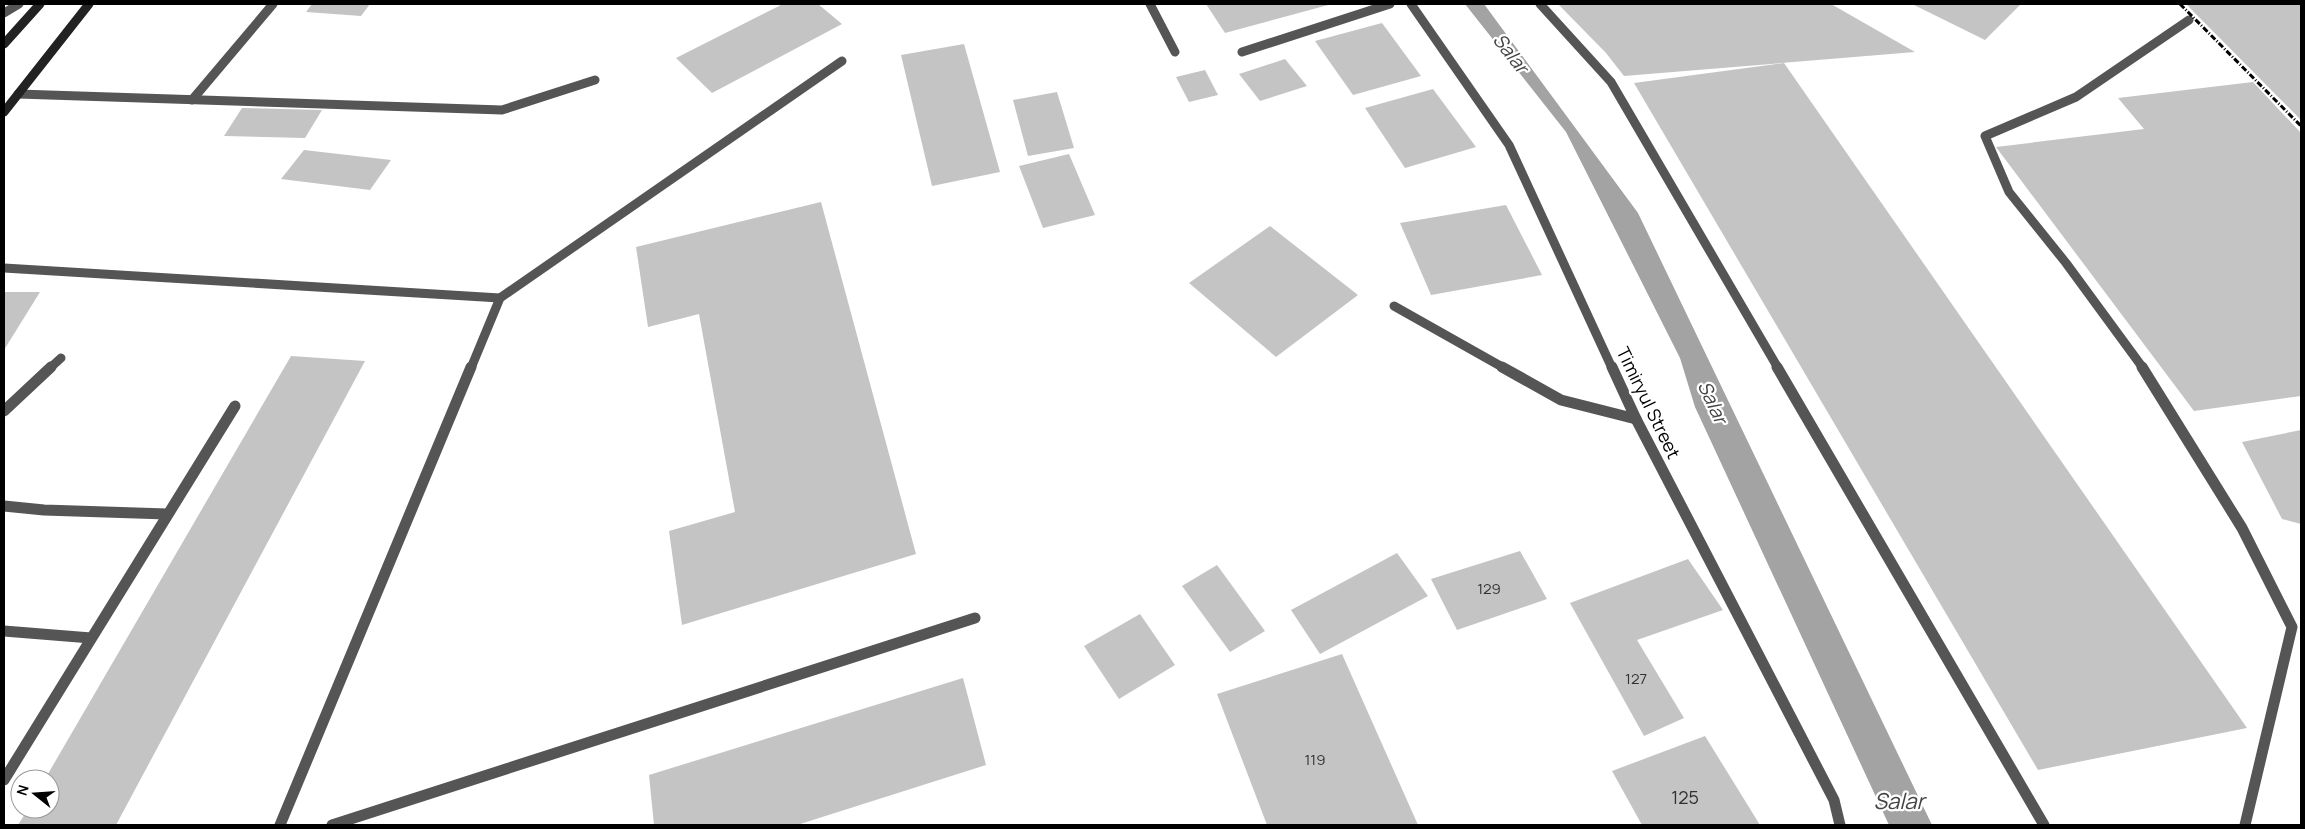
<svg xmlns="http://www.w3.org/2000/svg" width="2305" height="829" viewBox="0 0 2305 829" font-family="Manrope,sans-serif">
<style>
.water{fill:#a3a3a3}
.building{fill:#c4c4c4}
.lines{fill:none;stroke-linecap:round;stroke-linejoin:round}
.lane-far1{stroke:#555;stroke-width:9}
.lane{stroke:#555;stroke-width:11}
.street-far1{stroke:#555;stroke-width:9}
.street{stroke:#555;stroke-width:11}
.secondary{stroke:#222;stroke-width:9}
.rail{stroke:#000;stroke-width:3;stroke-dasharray:6 2 1 2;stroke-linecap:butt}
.labels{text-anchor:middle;stroke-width:4.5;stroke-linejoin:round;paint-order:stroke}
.number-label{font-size:15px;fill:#313131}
.street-label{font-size:18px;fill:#000;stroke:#fff}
.near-number-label{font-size:18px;fill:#313131}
.water-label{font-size:19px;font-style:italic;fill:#444;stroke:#fff}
.near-water-label{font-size:22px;font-style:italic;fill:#444;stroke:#fff}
</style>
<rect width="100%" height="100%" fill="#fff"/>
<polygon class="water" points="1465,4 1484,4 1638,213 1932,825 1889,825 1695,407 1680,358 1566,132"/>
<g class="building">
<polygon points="312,4 370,4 361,16 306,12"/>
<polygon points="783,4 818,4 842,24 712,93 676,58"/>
<polygon points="1206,4 1332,4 1225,33"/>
<polygon points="1558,4 1831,4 1915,52 1624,76 1606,53"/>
<polygon points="1912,4 2021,4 1985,40"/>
<polygon points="2186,4 2301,4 2301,120"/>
<polygon points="1382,23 1421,76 1353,95 1315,41"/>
<polygon points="964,44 1000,172 932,186 901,55"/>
<polygon points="1285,59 1307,86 1260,101 1239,74"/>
<polygon points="1784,63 2247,728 2038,770 1634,83"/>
<polygon points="1205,70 1218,95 1189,102 1176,77"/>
<polygon points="2253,82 2301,133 2301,396 2194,411 1996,147 2144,129 2118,98"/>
<polygon points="1433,89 1476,147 1405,168 1365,108"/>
<polygon points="1057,92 1074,148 1028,156 1013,100"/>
<polygon points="242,108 322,110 305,138 224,136"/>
<polygon points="304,150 391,160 370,190 281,179"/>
<polygon points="1069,154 1095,215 1043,228 1019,166"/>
<polygon points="821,202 916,554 682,625 669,531 735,512 699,314 648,327 636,247"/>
<polygon points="1506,205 1542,275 1431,295 1400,223"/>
<polygon points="1270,226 1358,295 1276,357 1189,283"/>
<polygon points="4,292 40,292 4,350"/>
<polygon points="291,356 365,361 116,825 18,825 28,809 50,809 50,779 45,779"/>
<polygon points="2301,430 2301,524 2282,519 2242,442"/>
<polygon points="1520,551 1547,599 1457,630 1431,579"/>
<polygon points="1397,553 1428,596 1320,654 1291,610"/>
<polygon points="1688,559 1723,610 1637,640 1684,718 1644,736 1570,603"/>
<polygon points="1217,565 1265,631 1230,652 1182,586"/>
<polygon points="1140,614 1175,665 1119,699 1084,646"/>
<polygon points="1342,654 1418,825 1267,825 1217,694"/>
<polygon points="963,678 986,765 797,825 654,825 649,775"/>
<polygon points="1705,736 1760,825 1642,825 1612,771"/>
</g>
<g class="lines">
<g class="lane-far1">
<polyline points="1150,4 1175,52"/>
<polyline points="1540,4 1611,82 1778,368"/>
<polyline points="1242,52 1390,4"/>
<polyline points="18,94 502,110 595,80"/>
<polyline points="192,100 273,4"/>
<polyline points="4,268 500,298"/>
<polyline points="1394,306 1504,368"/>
<polyline points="50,368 61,358"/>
<polyline points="471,368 500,298 842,61"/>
<polyline points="2143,368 2066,263 2009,192 1985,136 2076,97 2189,20"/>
</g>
<g class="lane">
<polyline points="1502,367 1561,400 1636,419"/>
<polyline points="1777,367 2044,825"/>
<polyline points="2142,367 2242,528 2292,627 2245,825"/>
<polyline points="4,411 51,367"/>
<polyline points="4,506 44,510 167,514"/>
<polyline points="4,631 91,638"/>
<polyline points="4,780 235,406"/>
<polyline points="280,825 471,367"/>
<polyline points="332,825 975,618"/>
</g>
<g class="street-far1">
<polyline points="1411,4 1509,145 1612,368"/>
<polyline points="4,13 19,4"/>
</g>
<polyline class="street" points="1612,367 1636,419 1834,800 1840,825"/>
<g class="secondary">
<polyline points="4,44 40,4"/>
<polyline points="4,112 89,4"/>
</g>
<polyline class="rail" points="2180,4 2301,126"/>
</g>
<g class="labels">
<g class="number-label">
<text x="1489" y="594">129</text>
<text x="1636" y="684">127</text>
<text x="1315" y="765">119</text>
</g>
<g class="street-label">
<text transform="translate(1648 403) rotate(64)" y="6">Timiryul Street</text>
</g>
<g class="near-number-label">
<text x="1685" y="804">125</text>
</g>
<g class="water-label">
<text transform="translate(1511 53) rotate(52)" y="7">Salar</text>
<text transform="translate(1713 402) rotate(65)" y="7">Salar</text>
</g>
<g class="near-water-label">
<text x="1899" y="809">Salar</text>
</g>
</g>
<rect width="2305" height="829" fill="none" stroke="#000000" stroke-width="10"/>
<g transform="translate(35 794) rotate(287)"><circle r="24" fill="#ffffff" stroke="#999999"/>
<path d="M0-4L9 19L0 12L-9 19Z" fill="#000000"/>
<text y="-8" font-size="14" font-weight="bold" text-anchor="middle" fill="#000000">N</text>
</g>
</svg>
